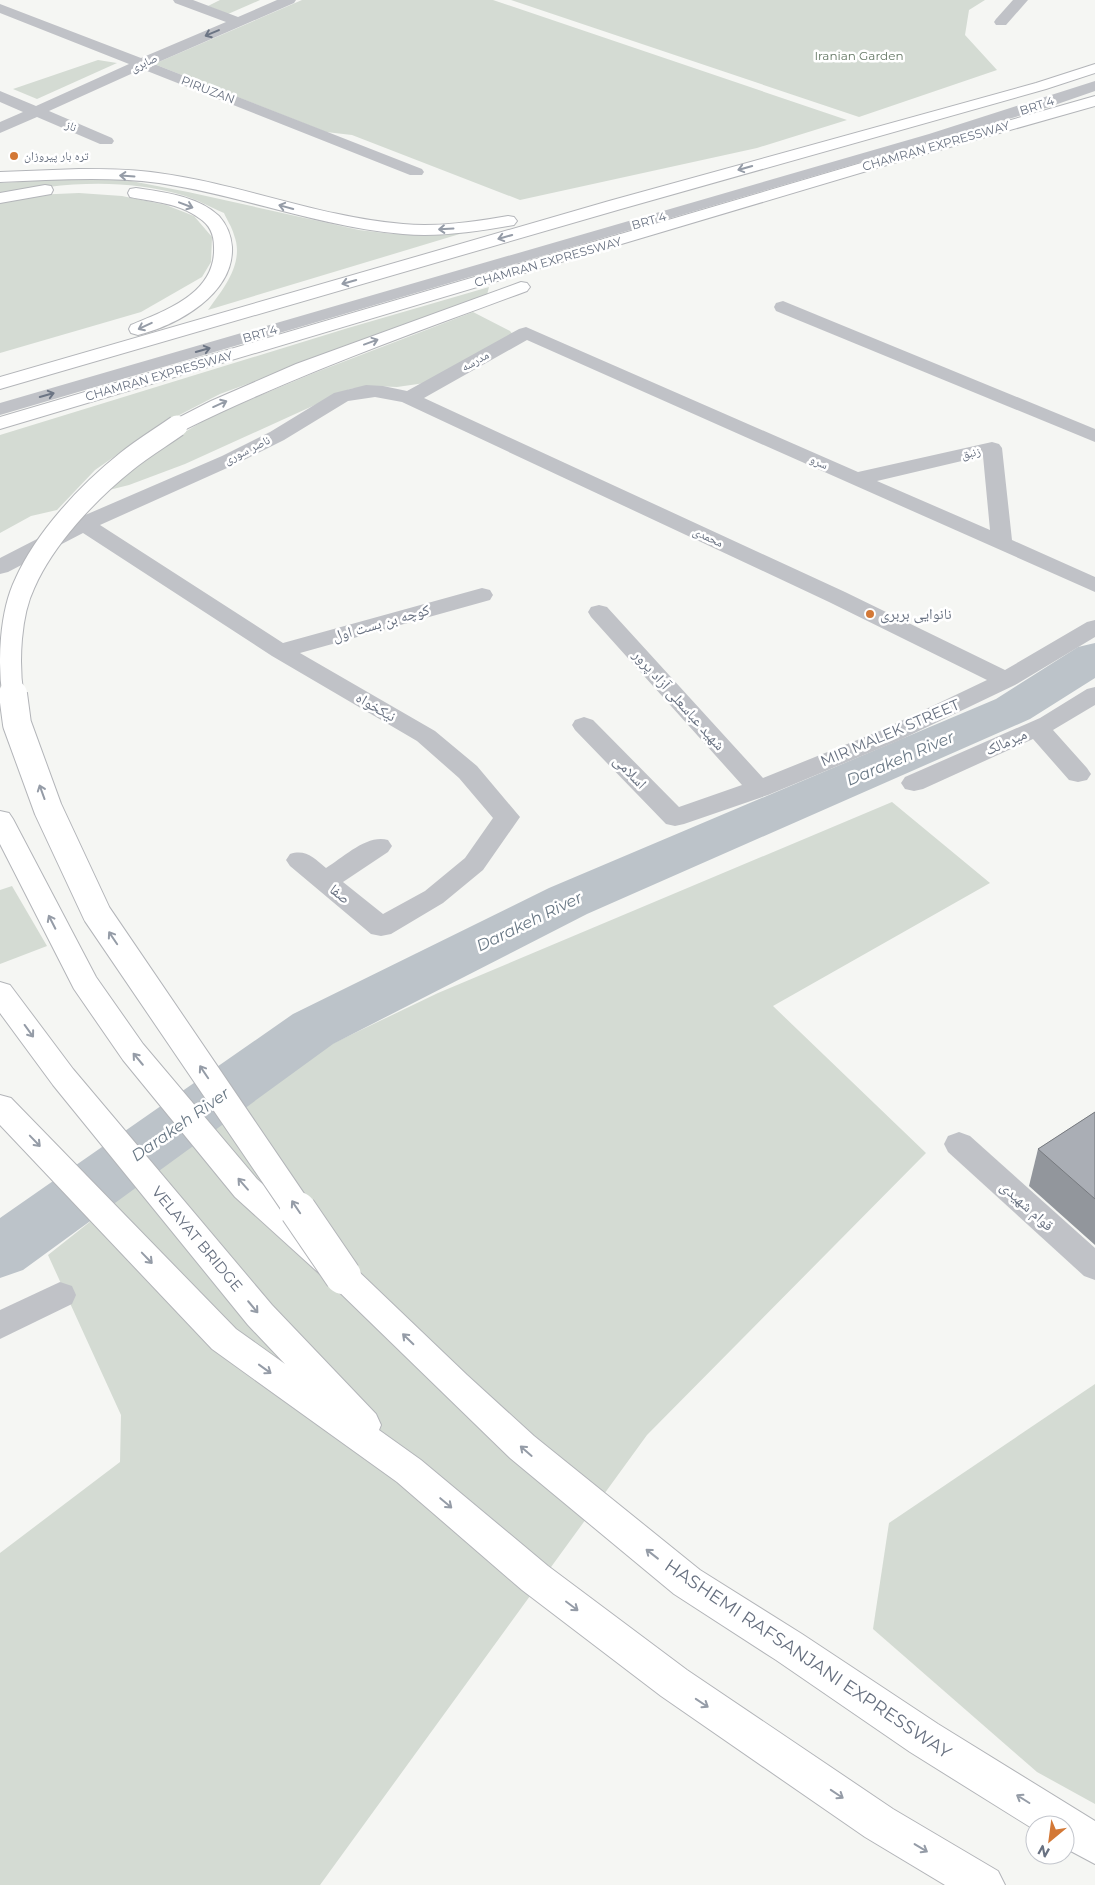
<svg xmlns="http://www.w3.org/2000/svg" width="1095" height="1885" viewBox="0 0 1095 1885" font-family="Montserrat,'Noto Naskh Arabic',sans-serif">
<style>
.green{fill:#d4dbd3}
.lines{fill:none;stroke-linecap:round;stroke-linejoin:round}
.river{fill:#bcc3c9;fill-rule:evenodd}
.highway-casing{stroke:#b3b5b9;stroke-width:2}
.minor{fill:#c0c2c7;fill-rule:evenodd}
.highway{fill:#fff;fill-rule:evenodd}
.highway-bridge-far2-casing{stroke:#b3b5b9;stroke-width:23;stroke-linecap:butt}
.highway-bridge-far1-casing{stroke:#b3b5b9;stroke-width:30;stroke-linecap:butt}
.highway-bridge-casing{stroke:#b3b5b9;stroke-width:38;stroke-linecap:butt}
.highway-bridge-far2{stroke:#fff;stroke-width:21}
.highway-bridge-far1{stroke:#fff;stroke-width:28}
.highway-bridge{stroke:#fff;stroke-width:36}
.wall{fill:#92969c}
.building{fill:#aaaeb5;stroke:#777a7f}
.oneway{stroke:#6c7584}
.oneway2{stroke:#959ca7}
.poi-dot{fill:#d37836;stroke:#fff;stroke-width:2}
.labels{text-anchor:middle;stroke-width:5;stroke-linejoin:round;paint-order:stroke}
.far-park-label{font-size:12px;fill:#667966;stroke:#fff}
.far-street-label{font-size:12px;fill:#687181;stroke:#fff}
.far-poi-label{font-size:12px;fill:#687181;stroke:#fff;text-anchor:start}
.poi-label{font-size:15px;fill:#687181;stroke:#fff;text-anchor:start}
.street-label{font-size:15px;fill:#687181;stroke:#fff}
.water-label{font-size:16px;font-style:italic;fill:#697885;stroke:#fff}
.near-street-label{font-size:18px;fill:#687181;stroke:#fff}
</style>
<rect width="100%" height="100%" fill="#f5f6f3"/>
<g class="green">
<polygon points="220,0 260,0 228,14 208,6"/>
<polygon points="302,0 493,0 847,120 757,148 520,200 352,135 326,132 154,64"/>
<polygon points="511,0 985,0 969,10 965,35 997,70 859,117"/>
<polygon points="98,60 117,63 37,99 13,89"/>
<path d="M 71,179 L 126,180 L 188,192 L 359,230 L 393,234 L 463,233 L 208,310 C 223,289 245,263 234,235 C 232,227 227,220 224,213 C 210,207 196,199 182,195 C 124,178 58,182 0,196 L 0,183 Z"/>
<polygon points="79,193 122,196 166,205 194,216 212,237 211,262 202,277 141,312 0,353 0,202 33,195"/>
<polygon points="489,287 487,295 220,394 160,425 95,470 57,510 31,516 0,533 0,435 348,328"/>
<polygon points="473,312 510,331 514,336 425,383 397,387 372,386 350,389 185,464 129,485 109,490 159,448 211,416 314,373"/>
<polygon points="892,802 990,883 773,1006 926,1153 647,1435 320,1885 0,1885 0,1553 120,1462 121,1415 48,1255 288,1065 438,993"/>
<polygon points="12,886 47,946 0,964 0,890"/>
<polygon points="1095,1384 1095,1804 1037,1772 873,1629 889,1523"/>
</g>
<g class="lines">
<polygon class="river" points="1095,643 1095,678 1030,719 587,914 333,1044 23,1270 0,1278 0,1218 293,1014 549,888 996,699 1078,647"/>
<g class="highway-casing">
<g id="highway">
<polygon points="1095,64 1095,73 1046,89 621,209 0,389 0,377 609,201 1036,83"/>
<polygon points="1095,96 1095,106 897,162 0,429 0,417 885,156"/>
<path d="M 79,169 C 106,169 132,169 158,173 C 241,184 319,217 403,224 C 438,227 473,222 508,216 L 514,217 L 517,221 L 514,225 L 508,226 C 473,232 438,237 403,234 C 319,227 241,195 159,183 C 106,176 53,180 0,182 L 0,172 Z"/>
<polygon points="45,185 51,186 53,190 51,194 0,203 0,193"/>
<path d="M 136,188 C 163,192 198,196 219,216 C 227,225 231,235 232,247 C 234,294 178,325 138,335 L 131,333 L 129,329 L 131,325 C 167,310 216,293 214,247 C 214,234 210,225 199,218 C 179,203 154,202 130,197 L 128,193 L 130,189 Z"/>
<path d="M 521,282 L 527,283 L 530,287 L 527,291 C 411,334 295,375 184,430 L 177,432 L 170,430 L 167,426 L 170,422 L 211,401 L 296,364 Z"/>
<polygon points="0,811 9,813 13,819 96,977 143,1044 257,1179 354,1267 467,1375 534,1436 700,1570 802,1634 938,1724 1095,1821 1095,1864 1065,1848 1065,1825 1035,1825 1035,1830 910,1752 776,1660 674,1594 510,1458 332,1285 235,1197 123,1060 74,989 0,844"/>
<polygon points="0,982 10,985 73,1069 272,1305 376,1414 381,1425 379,1430 421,1460 548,1566 687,1670 893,1809 998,1871 1005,1885 945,1885 865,1837 661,1696 522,1590 397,1482 212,1349 0,1125 0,1095 11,1098 236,1329 285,1364 248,1325 53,1085 0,1013"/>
</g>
</g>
<g class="minor">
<polygon points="173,0 193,0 238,17 277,0 296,0 294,3 154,64 422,169 424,172 422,175 410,175 142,69 49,111 112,138 114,141 112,144 100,144 37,117 0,133 0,122 23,112 0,102 0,91 36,106 129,64 0,13 0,4 141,58 226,22 175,3"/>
<polygon points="1013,0 1028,0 1006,25 996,25 994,22 996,19"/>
<polygon points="1095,81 1095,91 1046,108 0,415 0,403 929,134"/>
<polygon points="783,301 1095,429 1095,442 776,311 774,307 776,303"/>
<path d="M 526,327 L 858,472 L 992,442 L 999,444 L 1002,448 L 1012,540 L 1095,577 L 1095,592 L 527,340 L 424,398 L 845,592 L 1005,670 L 1087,622 L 1095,620 L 1095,637 L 1015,685 L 900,740 L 768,795 L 684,824 L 675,826 L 666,824 L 575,730 L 572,725 L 575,720 L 584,717 L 593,720 L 679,807 L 742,785 L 591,617 L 588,612 L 591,607 L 599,605 L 607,607 L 763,778 L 882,730 L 987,680 L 829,602 L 402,402 L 375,397 L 348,401 L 284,440 L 236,464 L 100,525 L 283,643 L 482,588 L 490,590 L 493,595 L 490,600 L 300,653 L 435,731 L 477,766 L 520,817 L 483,870 L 443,903 L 391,934 L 381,936 L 371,934 L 290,866 L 286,860 L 290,854 C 306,849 314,858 326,868 C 344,857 367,834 388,840 L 392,846 L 388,852 L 343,882 L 383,914 L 425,891 L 465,858 L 493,818 L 459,778 L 417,741 L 272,656 L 83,533 L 8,572 L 0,574 L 0,558 L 76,519 L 222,456 L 270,432 L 334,393 L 366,385 L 383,386 L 407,391 L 519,329 ZM 983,456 L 990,530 L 877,481 Z"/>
<polygon points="1095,687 1095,705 1053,730 1087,768 1091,774 1087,780 1078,782 1069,780 1033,739 923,789 914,791 905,789 901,783 905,777 1040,718 1087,689"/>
<polygon points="959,1132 970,1136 1095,1248 1095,1280 1084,1276 948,1152 944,1144 948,1136"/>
<polygon points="60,1282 72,1286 76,1295 72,1304 0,1339 0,1310"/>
</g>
<use href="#highway" class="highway"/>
<g class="highway-bridge-far2-casing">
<path id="highway-bridge-far2" d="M 13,696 C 8,662 10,614 25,583 C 45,538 88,492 127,461 C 143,448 160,438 177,426"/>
</g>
<g class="highway-bridge-far1-casing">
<polyline id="highway-bridge-far1" points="13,694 17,724 48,809 97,914 299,1211"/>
</g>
<g class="highway-bridge-casing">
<polyline id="highway-bridge" points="298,1210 343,1276"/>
</g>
<use href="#highway-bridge-far2" class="highway-bridge-far2"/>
<use href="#highway-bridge-far1" class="highway-bridge-far1"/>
<use href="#highway-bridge" class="highway-bridge"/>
</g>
<polygon class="wall" points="1095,1112 1095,1245 1029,1186 1038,1149"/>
<polygon class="building" points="1095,1112 1095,1199 1038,1149"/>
<defs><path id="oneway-shaft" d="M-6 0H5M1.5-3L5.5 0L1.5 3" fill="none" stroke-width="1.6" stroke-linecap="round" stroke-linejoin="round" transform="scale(1.25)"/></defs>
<g class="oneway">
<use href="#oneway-shaft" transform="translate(212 33) rotate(157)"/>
<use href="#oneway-shaft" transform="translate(203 350) rotate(-16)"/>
<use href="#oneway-shaft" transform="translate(47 395) rotate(-16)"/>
</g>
<g class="oneway2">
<use href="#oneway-shaft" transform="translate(745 168) rotate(164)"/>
<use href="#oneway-shaft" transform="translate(127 176) rotate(-176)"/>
<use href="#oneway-shaft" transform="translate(186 205) rotate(21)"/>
<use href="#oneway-shaft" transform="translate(286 207) rotate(-165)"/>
<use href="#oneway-shaft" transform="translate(446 229) rotate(177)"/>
<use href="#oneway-shaft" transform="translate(505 237) rotate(164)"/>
<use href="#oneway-shaft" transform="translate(349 282) rotate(164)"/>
<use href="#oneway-shaft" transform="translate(145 326) rotate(155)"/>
<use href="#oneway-shaft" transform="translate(371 342) rotate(-20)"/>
<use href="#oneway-shaft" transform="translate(220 404) rotate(-24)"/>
<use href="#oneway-shaft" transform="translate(42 792) rotate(-110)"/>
<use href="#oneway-shaft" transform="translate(52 922) rotate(-117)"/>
<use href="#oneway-shaft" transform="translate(113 938) rotate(-124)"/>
<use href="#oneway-shaft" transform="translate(29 1031) rotate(54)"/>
<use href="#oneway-shaft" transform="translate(138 1059) rotate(-130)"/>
<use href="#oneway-shaft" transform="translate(204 1072) rotate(-124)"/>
<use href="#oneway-shaft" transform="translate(35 1141) rotate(46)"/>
<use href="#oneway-shaft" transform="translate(243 1184) rotate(-131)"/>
<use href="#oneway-shaft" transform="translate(296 1207) rotate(-124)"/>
<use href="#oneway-shaft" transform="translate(147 1258) rotate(46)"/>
<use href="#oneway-shaft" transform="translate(253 1307) rotate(50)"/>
<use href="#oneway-shaft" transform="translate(408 1339) rotate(-136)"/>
<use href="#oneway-shaft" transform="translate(265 1369) rotate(36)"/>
<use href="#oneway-shaft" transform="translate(526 1451) rotate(-139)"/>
<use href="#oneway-shaft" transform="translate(446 1503) rotate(40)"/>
<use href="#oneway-shaft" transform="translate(652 1554) rotate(-142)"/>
<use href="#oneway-shaft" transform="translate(572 1606) rotate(37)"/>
<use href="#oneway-shaft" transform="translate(702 1703) rotate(34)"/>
<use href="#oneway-shaft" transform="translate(837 1794) rotate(34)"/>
<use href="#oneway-shaft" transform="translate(1023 1799) rotate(-148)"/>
<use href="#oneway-shaft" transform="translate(921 1848) rotate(31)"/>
</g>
<g class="poi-dot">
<circle cx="14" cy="156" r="5"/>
<circle cx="870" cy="614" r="5"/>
</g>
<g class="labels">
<g class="far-park-label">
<text x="859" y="60">Iranian Garden</text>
</g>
<g class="far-street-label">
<text transform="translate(144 63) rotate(-24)" y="4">صابری</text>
<text transform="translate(208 90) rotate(21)" y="4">PIRUZAN</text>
<text transform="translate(1037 106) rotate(-18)" y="4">BRT 4</text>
<text transform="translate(71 126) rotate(23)" y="4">ناز</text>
<text transform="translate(936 146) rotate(-16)" y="4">CHAMRAN EXPRESSWAY</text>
<text transform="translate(649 221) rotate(-16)" y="4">BRT 4</text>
<text transform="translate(548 262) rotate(-16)" y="4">CHAMRAN EXPRESSWAY</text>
<text transform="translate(260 334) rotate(-16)" y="4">BRT 4</text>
<text transform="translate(475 361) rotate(-29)" y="4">مدرسه</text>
<text transform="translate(159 376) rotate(-16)" y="4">CHAMRAN EXPRESSWAY</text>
<text transform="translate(247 450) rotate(-26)" y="4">ناصر سوری</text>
<text transform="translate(971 453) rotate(-13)" y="4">زنبق</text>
<text transform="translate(819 462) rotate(24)" y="4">سرو</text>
<text transform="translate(708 537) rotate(25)" y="4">محمدی</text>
</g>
<g class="far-poi-label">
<text x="24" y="160">تره بار پیروزان</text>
</g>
<g class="poi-label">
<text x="880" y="619">نانوایی بربری</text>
</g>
<g class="street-label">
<text transform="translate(381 623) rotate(-16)" y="5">کوچه بن بست اول</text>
<text transform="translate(679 700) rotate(48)" y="5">شهید عباسعلی آزاد پرور</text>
<text transform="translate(376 707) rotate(30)" y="5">نیکخواه</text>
<text transform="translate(890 733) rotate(-23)" y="5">MIR MALEK STREET</text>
<text transform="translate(1006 742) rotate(-24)" y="5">میرمالک</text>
<text transform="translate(630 772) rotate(46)" y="5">اسلامی</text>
<text transform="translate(340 894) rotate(39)" y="5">صفا</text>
<text transform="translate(1027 1206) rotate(42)" y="5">قوام شهیدی</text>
<text transform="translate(197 1239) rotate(50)" y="5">VELAYAT BRIDGE</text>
</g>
<g class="water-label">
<text transform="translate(900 758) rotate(-23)" y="6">Darakeh River</text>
<text transform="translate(529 921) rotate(-26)" y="6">Darakeh River</text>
<text transform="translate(180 1124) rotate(-35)" y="6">Darakeh River</text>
</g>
<g class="near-street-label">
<text transform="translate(808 1659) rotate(34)" y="6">HASHEMI RAFSANJANI EXPRESSWAY</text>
</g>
</g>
<g transform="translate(1050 1840) rotate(209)"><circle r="24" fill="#ffffff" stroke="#c3c6cd"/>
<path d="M0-4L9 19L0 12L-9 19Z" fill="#d37836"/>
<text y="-8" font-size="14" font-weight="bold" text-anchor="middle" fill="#687181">N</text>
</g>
</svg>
